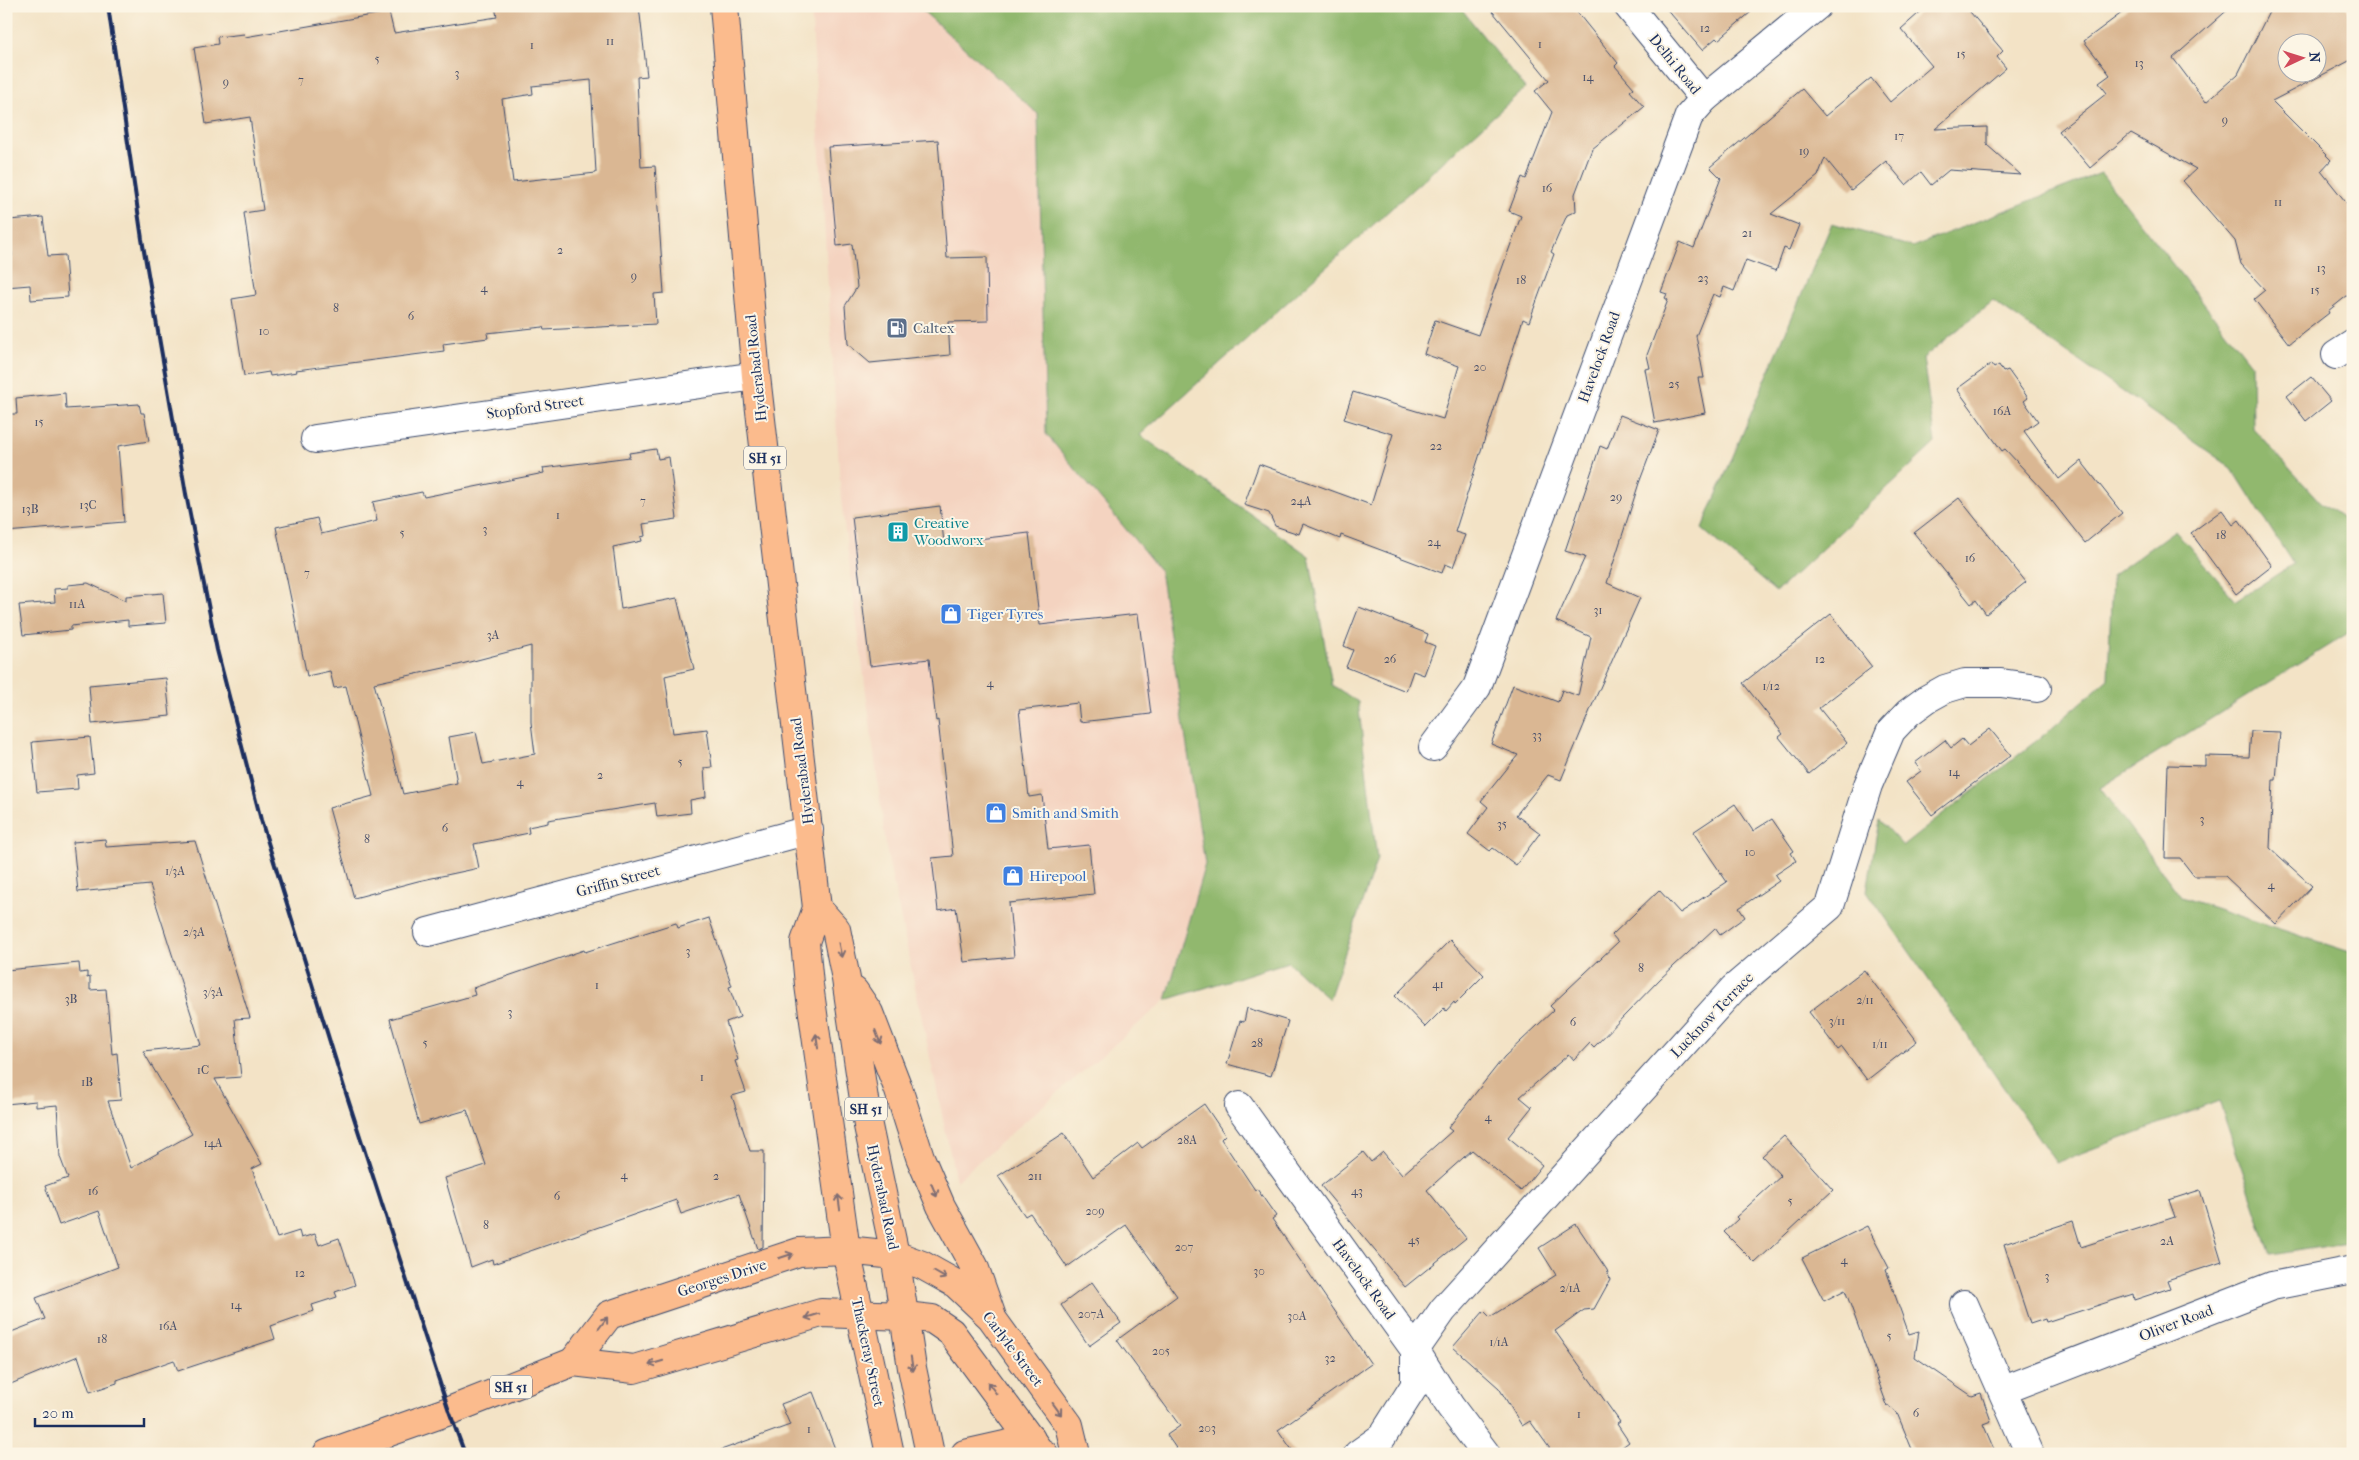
<svg xmlns="http://www.w3.org/2000/svg" width="2359" height="1460" viewBox="0 0 2359 1460" font-family="'IM FELL French Canon',serif">
<style>
.built{fill:#f4d3c0}
.forest{fill:#91b86e;stroke:#567466}
.building{fill:#dab793;fill-rule:evenodd}
.lines{fill:none;stroke-linecap:round;stroke-linejoin:round}
.minor-casing{stroke:#3b4a6e;stroke-width:30}
.major-casing{stroke:#3b4a6e;stroke-width:30}
.minor{stroke:#fff;stroke-width:28}
.major{stroke:#fbbb8d;stroke-width:28}
.rail{stroke:#1b2f5e;stroke-width:4}
.oneway{stroke:#806e73}
.labels{text-anchor:middle;stroke-width:4;stroke-linejoin:round;paint-order:stroke}
.number-label{font-size:12px;fill:#4b516b}
.shield{fill:#fcf5e5;stroke:#5e6a86;stroke-width:1}
.shield-label{font-size:14px;font-weight:bold;fill:#1b2f5e}
.street-label{font-size:15px;fill:#1b2f5e;stroke:#fcf5e5}
.service-label{font-size:15px;fill:#4e5e75;stroke:#fcf5e5;text-anchor:start}
.culture-label{font-size:15px;fill:#0d838f;stroke:#fcf5e5;text-anchor:start}
.shop-label{font-size:15px;fill:#366cbe;stroke:#fcf5e5;text-anchor:start}
</style>
<rect width="100%" height="100%" fill="#fcf5e5"/>
<filter id="ink" filterUnits="userSpaceOnUse"><feTurbulence type="fractalNoise" baseFrequency=".02" numOctaves="2"/><feDisplacementMap in="SourceGraphic" scale="10" xChannelSelector="R" yChannelSelector="G"/><feConvolveMatrix kernelMatrix="1 2 1 2 8 2 1 2 1" color-interpolation-filters="sRGB"/></filter>
<filter id="wash" filterUnits="userSpaceOnUse"><feTurbulence type="fractalNoise" baseFrequency=".0096" numOctaves="4" result="noise"/><feDisplacementMap in="SourceGraphic" scale="20" xChannelSelector="R" yChannelSelector="G"/><feGaussianBlur stdDeviation="1.12" result="paint"/><feColorMatrix in="noise" values="0 0 0 0 0 0 0 0 0 0 0 0 0 0 0 0 0 1.4 0 .05"/><feComposite in="paint" operator="in"/></filter>
<g filter="url(#wash)">
<rect width="100%" height="100%" fill="#f3e3c6"/>
<polygon class="built" points="811,6 921,6 923,11 1038,114 1046,434 1160,570 1205,864 1166,1000 956,1181 887,853 841,500"/>
<g class="forest">
<polygon points="921,6 1459,6 1525,88 1140,435 1309,556 1332,685 1358,702 1377,859 1329,999 1288,962 1166,1000 1205,864 1160,570 1046,434 1038,114 923,11"/>
<polygon points="2101,173 2252,365 2253,428 2320,502 2353,525 2353,630 2100,788 2181,897 2353,953 2353,1140 2349,1141 2353,1159 2353,1242 2271,1255 2219,1101 2056,1163 1867,891 1879,820 1903,846 2050,730 2108,679 2112,576 2175,530 2236,601 2293,564 2232,468 1993,301 1923,358 1935,443 1776,592 1702,529 1832,223 1912,247"/>
</g>
<g id="blocks">
<g class="building">
<path d="M 495,6 L 639,6 L 647,76 L 637,77 L 641,167 L 655,166 L 664,293 L 654,294 L 656,324 L 544,330 L 543,327 L 487,333 L 488,338 L 443,344 L 444,351 L 296,370 L 297,372 L 270,376 L 269,372 L 244,376 L 232,299 L 256,295 L 244,213 L 263,210 L 250,117 L 206,124 L 194,48 L 218,44 L 217,37 L 244,34 L 245,37 L 389,12 L 394,33 L 497,17 ZM 591,80 L 596,173 L 513,182 L 502,99 L 533,94 L 532,86 Z"/>
<polygon points="1488,6 1572,6 1618,63 1615,66 1634,88 1630,91 1644,107 1592,149 1575,194 1576,211 1567,215 1551,252 1554,254 1529,322 1523,319 1455,532 1465,535 1453,567 1445,564 1442,573 1341,535 1340,539 1303,524 1299,534 1275,526 1269,513 1244,505 1259,464 1371,505 1393,434 1344,419 1353,392 1443,419 1459,366 1424,354 1435,320 1478,335 1521,216 1509,211 1522,177 1526,179 1552,112 1535,91 1549,80"/>
<polygon points="1664,6 1758,6 1718,40 1716,38 1702,50"/>
<polygon points="1927,6 1965,6 2003,51 1997,57 2006,68 1935,129 1987,127 1987,145 2021,175 1949,170 1931,185 1921,172 1906,185 1886,161 1851,190 1825,158 1818,176 1771,214 1799,225 1789,250 1784,248 1776,271 1746,260 1734,291 1724,287 1720,297 1713,294 1696,336 1704,378 1698,378 1705,413 1655,423 1645,369 1650,368 1647,355 1668,300 1665,298 1667,294 1661,292 1680,242 1694,248 1721,178 1710,167 1802,89 1825,116 1871,78 1890,102 1932,66 1901,29"/>
<path d="M 2131,6 L 2232,6 L 2173,58 L 2206,102 L 2238,74 L 2272,6 L 2346,6 L 2353,21 L 2353,59 L 2272,101 L 2331,160 L 2321,171 L 2353,211 L 2353,291 L 2328,311 L 2329,313 L 2289,344 L 2254,299 L 2265,290 L 2241,264 L 2235,241 L 2183,181 L 2196,169 L 2131,133 L 2090,168 L 2059,131 L 2107,93 L 2099,83 L 2110,75 L 2084,41 ZM 2286,42 L 2316,42 L 2316,72 L 2286,72 Z"/>
<polygon points="938,140 947,258 987,257 988,321 948,322 950,355 870,363 848,344 845,306 857,287 852,244 837,246 828,147"/>
<polygon points="43,217 48,256 65,255 68,297 31,300 30,285 6,287 6,256 12,256 9,220"/>
<polygon points="1991,364 1994,368 1999,365 2003,372 2008,370 2028,398 2024,401 2038,421 2024,431 2059,479 2081,461 2122,513 2085,543 2044,491 2005,449 2002,451 1957,389"/>
<polygon points="2311,377 2331,401 2306,421 2287,396"/>
<polygon points="65,393 66,409 139,404 141,413 144,413 149,441 118,446 124,522 6,532 6,414 17,414 16,398"/>
<polygon points="1620,415 1659,430 1639,483 1607,583 1640,598 1591,708 1561,780 1548,775 1516,815 1540,833 1516,865 1493,848 1490,851 1468,834 1488,807 1481,801 1518,755 1491,744 1513,685 1558,702 1562,690 1578,696 1591,637 1556,621 1585,557 1565,551 1600,446 1607,449"/>
<path d="M 656,449 L 658,459 L 669,457 L 677,519 L 643,524 L 645,536 L 641,537 L 642,541 L 613,547 L 621,609 L 677,598 L 694,669 L 665,676 L 673,733 L 707,729 L 712,767 L 704,768 L 706,797 L 690,800 L 691,813 L 657,817 L 655,803 L 548,820 L 548,823 L 528,827 L 529,833 L 474,844 L 479,868 L 418,881 L 354,898 L 329,808 L 373,796 L 346,686 L 334,688 L 330,671 L 307,676 L 276,527 L 317,518 L 321,534 L 377,521 L 373,502 L 422,492 L 424,497 L 544,473 L 543,468 L 630,457 L 629,453 ZM 531,646 L 531,722 L 535,754 L 483,764 L 476,732 L 449,737 L 457,783 L 403,794 L 374,683 L 458,665 Z"/>
<polygon points="1959,498 2026,582 1986,614 1976,600 1971,604 1914,533"/>
<polygon points="940,506 944,543 1029,533 1040,625 1138,614 1151,714 1080,722 1078,703 1019,710 1029,797 1042,795 1048,849 1089,845 1094,894 1009,903 1014,957 964,962 956,908 938,911 932,858 953,856 938,720 936,721 929,659 870,666 852,517"/>
<polygon points="2222,510 2233,525 2239,520 2272,566 2236,594 2191,533"/>
<polygon points="88,583 126,601 126,596 163,593 166,623 128,626 128,620 71,626 71,630 23,635 19,605 55,602 54,589 68,588 68,585"/>
<polygon points="1359,607 1428,634 1425,642 1435,646 1424,675 1413,671 1406,691 1346,667 1353,650 1344,646"/>
<polygon points="1831,614 1872,667 1819,708 1847,743 1809,774 1779,737 1783,734 1743,683"/>
<polygon points="166,678 170,716 92,724 89,685"/>
<polygon points="1990,729 2011,755 1932,815 1906,782 1921,771 1915,763 1945,740 1951,748 1962,739 1968,746"/>
<polygon points="2251,731 2280,732 2276,780 2273,780 2270,848 2312,886 2276,924 2225,876 2194,876 2180,858 2165,858 2168,765 2205,766 2205,756 2249,757"/>
<polygon points="90,737 94,773 77,775 78,789 37,792 32,742"/>
<polygon points="1735,804 1753,831 1772,819 1794,851 1791,853 1796,861 1775,875 1779,881 1739,908 1745,917 1720,935 1715,928 1660,979 1594,1047 1590,1043 1574,1060 1569,1054 1520,1097 1532,1107 1508,1137 1542,1165 1521,1191 1472,1150 1427,1190 1466,1238 1405,1287 1321,1186 1363,1152 1371,1162 1383,1152 1402,1175 1452,1131 1448,1128 1504,1057 1554,1010 1550,1006 1618,942 1612,935 1659,890 1680,913 1727,882 1693,832"/>
<polygon points="105,839 106,847 195,841 250,1018 235,1019 241,1077 215,1079 262,1164 252,1169 277,1238 299,1231 301,1238 315,1234 319,1245 339,1238 355,1285 335,1292 337,1297 312,1305 314,1311 271,1326 275,1339 178,1371 174,1360 117,1380 117,1383 90,1392 78,1356 6,1386 6,1334 45,1319 36,1298 118,1267 99,1211 59,1225 45,1186 68,1178 60,1157 57,1105 36,1107 36,1101 6,1104 6,970 79,963 80,973 87,972 87,978 90,977 90,990 106,989 112,1054 117,1053 121,1100 108,1101 131,1168 192,1134 143,1051 201,1045 150,885 78,892 73,842"/>
<polygon points="709,918 732,986 729,987 740,1017 726,1022 738,1060 735,1061 746,1092 732,1096 750,1151 764,1151 763,1247 758,1249 739,1194 681,1214 676,1200 516,1256 493,1264 492,1259 471,1267 445,1178 486,1165 467,1110 419,1124 390,1019 475,995 473,988 584,950 585,952 676,923 678,928"/>
<polygon points="1450,940 1484,975 1455,1004 1454,1002 1446,1011 1444,1008 1425,1027 1395,996"/>
<polygon points="1864,970 1917,1041 1867,1080 1842,1047 1838,1050 1809,1012"/>
<polygon points="1247,1008 1288,1021 1271,1076 1227,1064 1240,1021 1244,1022"/>
<polygon points="1204,1104 1225,1135 1221,1139 1255,1190 1257,1189 1276,1216 1272,1219 1371,1364 1278,1430 1295,1454 1180,1454 1167,1435 1180,1426 1117,1340 1177,1296 1126,1225 1067,1267 1030,1213 1025,1216 998,1176 1064,1133 1093,1177 1138,1143 1142,1148"/>
<polygon points="1784,1136 1833,1190 1755,1263 1724,1232 1738,1219 1736,1217 1781,1176 1762,1156"/>
<polygon points="2200,1190 2222,1262 2167,1280 2170,1288 2134,1300 2133,1294 2046,1322 2045,1319 2030,1324 2004,1244 2073,1221 2081,1247 2175,1217 2169,1200"/>
<polygon points="1576,1224 1607,1270 1610,1280 1594,1309 1584,1310 1555,1331 1620,1422 1617,1424 1629,1442 1613,1454 1553,1453 1530,1421 1522,1426 1499,1388 1453,1347 1484,1311 1490,1317 1556,1275 1539,1248"/>
<polygon points="1867,1226 1889,1268 1886,1270 1909,1334 1919,1331 1915,1357 1972,1396 1981,1393 1991,1421 1983,1424 1996,1454 1914,1454 1897,1413 1887,1405 1845,1290 1824,1301 1802,1258"/>
<polygon points="1092,1282 1121,1323 1089,1346 1061,1305"/>
<polygon points="813,1392 837,1454 721,1454 721,1450 790,1425 781,1404"/>
</g>
</g>
</g>
<g filter="url(#ink)">
<use href="#blocks" fill-opacity="0" stroke="#3b4a6e" stroke-width="1"/>
<g class="lines">
<g class="minor-casing">
<g id="minor">
<polyline points="1628,6 1704,99"/>
<polyline points="2336,355 2353,344"/>
<polyline points="315,439 756,376"/>
<polyline points="1433,747 1477,687 1689,116 1704,99 1817,6"/>
<polyline points="428,932 809,830"/>
<polyline points="1239,1106 1415,1350 1415,1385 1382,1437 1358,1454"/>
<polyline points="1964,1304 2030,1454"/>
<polyline points="2004,1390 2272,1286 2353,1270"/>
<polyline points="1486,1454 1450,1406 1415,1350 1443,1310 1733,989 1830,906 1868,785 1891,731 1908,713 1927,699 1945,689 1965,683 2001,683 2037,688"/>
</g>
</g>
<g class="major-casing">
<g id="major">
<polyline points="724,6 756,376 817,908 805,942 809,985 846,1250 890,1454"/>
<polyline points="817,908 836,929 846,979 868,1126 895,1255 912,1368 930,1454"/>
<polyline points="854,991 869,1013 898,1088 920,1157 941,1206 974,1266 991,1314"/>
<polyline points="573,1362 609,1315 799,1252 846,1250 895,1255 922,1265 956,1284 991,1317 1069,1425 1076,1454"/>
<polyline points="327,1454 449,1411 573,1362 634,1369 821,1313 905,1316 932,1319 951,1332 1039,1451 1044,1454"/>
<polyline points="965,1454 1031,1439"/>
</g>
</g>
<use href="#minor" class="minor"/>
<use href="#major" class="major"/>
<polyline class="rail" points="108,6 142,239 186,494 217,650 261,820 344,1087 449,1411 465,1454"/>
</g>
<defs><path id="oneway-shaft" d="M-6 0H5M1.5-3L5.5 0L1.5 3" fill="none" stroke-width="1.6" stroke-linecap="round" stroke-linejoin="round" transform="scale(1.25)"/></defs>
<g class="oneway">
<use href="#oneway-shaft" transform="translate(840 950) rotate(78)"/>
<use href="#oneway-shaft" transform="translate(878 1037) rotate(69)"/>
<use href="#oneway-shaft" transform="translate(817 1041) rotate(-98)"/>
<use href="#oneway-shaft" transform="translate(934 1190) rotate(67)"/>
<use href="#oneway-shaft" transform="translate(839 1202) rotate(-98)"/>
<use href="#oneway-shaft" transform="translate(786 1256) rotate(-18)"/>
<use href="#oneway-shaft" transform="translate(940 1275) rotate(30)"/>
<use href="#oneway-shaft" transform="translate(812 1316) rotate(163)"/>
<use href="#oneway-shaft" transform="translate(603 1323) rotate(-53)"/>
<use href="#oneway-shaft" transform="translate(656 1363) rotate(163)"/>
<use href="#oneway-shaft" transform="translate(912 1364) rotate(81)"/>
<use href="#oneway-shaft" transform="translate(992 1388) rotate(-127)"/>
<use href="#oneway-shaft" transform="translate(1057 1409) rotate(54)"/>
</g>
</g>
<defs>
<g id="fuel-square" transform="scale(1.125)"><rect x="-9" y="-9" width="18" height="18" rx="4" fill="#5c6f8a" stroke="#fcf5e5"/><path d="M-5.5-6h7V0h2V4h1.3V-2.5L3-4.5l.8-.8L6-3V5H2.5V1h-1V6h-7ZM-4.2-4.7v3.2H.2V-4.7Z" fill="#fff"/></g>
<g id="building-square" transform="scale(1.125)"><rect x="-9" y="-9" width="18" height="18" rx="4" fill="#0f9aa8" stroke="#fcf5e5"/><path d="M-4-6H4V6H1V3H-1V6H-4ZM-2.5-4.3h1.7v1.8h-1.7ZM.8-4.3h1.7v1.8H.8ZM-2.5-1h1.7V.8h-1.7ZM.8-1h1.7V.8H.8Z" fill="#fff"/></g>
<g id="shop-square" transform="scale(1.125)"><rect x="-9" y="-9" width="18" height="18" rx="4" fill="#3f7fe0" stroke="#fcf5e5"/><path d="M-5-2.5h2.3a2.7 3.5 0 0 1 5.4 0H5L5.5 6h-11ZM-1.5-2.5h3a1.5 2.3 0 0 0-3 0Z" fill="#fff"/></g>
</defs>
<g fill-rule="evenodd">
<use href="#fuel-square" x="897" y="328"/>
<use href="#building-square" x="898" y="532"/>
<use href="#shop-square" x="951" y="614"/>
<use href="#shop-square" x="996" y="813"/>
<use href="#shop-square" x="1013" y="876"/>
</g>
<g class="labels">
<g class="number-label">
<text x="1705" y="32">12</text>
<text x="610" y="45">11</text>
<text x="1540" y="48">1</text>
<text x="532" y="49">1</text>
<text x="1961" y="58">15</text>
<text x="377" y="63">5</text>
<text x="2139" y="67">13</text>
<text x="457" y="77">3</text>
<text x="1588" y="81">14</text>
<text x="301" y="84">7</text>
<text x="226" y="86">9</text>
<text x="2225" y="124">9</text>
<text x="1899" y="140">17</text>
<text x="1804" y="155">19</text>
<text x="1547" y="192">16</text>
<text x="2278" y="206">11</text>
<text x="1747" y="237">21</text>
<text x="560" y="254">2</text>
<text x="2321" y="272">13</text>
<text x="634" y="280">9</text>
<text x="1703" y="282">23</text>
<text x="1521" y="284">18</text>
<text x="484" y="292">4</text>
<text x="2315" y="294">15</text>
<text x="336" y="312">8</text>
<text x="411" y="320">6</text>
<text x="264" y="335">10</text>
<text x="1480" y="371">20</text>
<text x="1674" y="388">25</text>
<text x="2002" y="415">16A</text>
<text x="39" y="426">15</text>
<text x="1436" y="450">22</text>
<text x="1616" y="501">29</text>
<text x="643" y="505">7</text>
<text x="1301" y="505">24A</text>
<text x="88" y="509">13C</text>
<text x="30" y="513">13B</text>
<text x="558" y="519">1</text>
<text x="485" y="533">3</text>
<text x="402" y="537">5</text>
<text x="2221" y="539">18</text>
<text x="1434" y="546">24</text>
<text x="1970" y="562">16</text>
<text x="307" y="577">7</text>
<text x="77" y="608">11A</text>
<text x="1598" y="614">31</text>
<text x="493" y="639">3A</text>
<text x="1390" y="663">26</text>
<text x="1820" y="663">12</text>
<text x="990" y="687">4</text>
<text x="1771" y="690">1/12</text>
<text x="1537" y="739">33</text>
<text x="680" y="766">5</text>
<text x="1954" y="776">14</text>
<text x="600" y="779">2</text>
<text x="520" y="786">4</text>
<text x="2202" y="823">3</text>
<text x="1502" y="828">35</text>
<text x="445" y="832">6</text>
<text x="367" y="843">8</text>
<text x="1750" y="856">10</text>
<text x="175" y="875">1/3A</text>
<text x="2271" y="889">4</text>
<text x="194" y="936">2/3A</text>
<text x="688" y="955">3</text>
<text x="1641" y="972">8</text>
<text x="1438" y="988">41</text>
<text x="597" y="989">1</text>
<text x="213" y="996">3/3A</text>
<text x="71" y="1003">3B</text>
<text x="1865" y="1004">2/11</text>
<text x="510" y="1016">3</text>
<text x="1837" y="1025">3/11</text>
<text x="1573" y="1026">6</text>
<text x="425" y="1047">5</text>
<text x="1257" y="1047">28</text>
<text x="1880" y="1048">1/11</text>
<text x="203" y="1074">1C</text>
<text x="702" y="1081">1</text>
<text x="87" y="1086">1B</text>
<text x="1488" y="1121">4</text>
<text x="1187" y="1144">28A</text>
<text x="213" y="1147">14A</text>
<text x="624" y="1179">4</text>
<text x="716" y="1180">2</text>
<text x="1035" y="1180">211</text>
<text x="93" y="1195">16</text>
<text x="1357" y="1195">43</text>
<text x="557" y="1200">6</text>
<text x="1790" y="1205">5</text>
<text x="1095" y="1215">209</text>
<text x="486" y="1229">8</text>
<text x="1414" y="1244">45</text>
<text x="2167" y="1245">2A</text>
<text x="1184" y="1251">207</text>
<text x="1844" y="1264">4</text>
<text x="1259" y="1275">30</text>
<text x="300" y="1277">12</text>
<text x="2047" y="1280">3</text>
<text x="1570" y="1292">2/1A</text>
<text x="236" y="1309">14</text>
<text x="1091" y="1318">207A</text>
<text x="1297" y="1320">30A</text>
<text x="168" y="1330">16A</text>
<text x="1889" y="1340">5</text>
<text x="102" y="1343">18</text>
<text x="1499" y="1346">1/1A</text>
<text x="1161" y="1355">205</text>
<text x="1330" y="1362">32</text>
<text x="1916" y="1417">6</text>
<text x="1579" y="1418">1</text>
<text x="1207" y="1432">203</text>
<text x="809" y="1433">1</text>
</g>
<g class="shield">
<rect x="744" y="446.5" width="42" height="23" rx="4"/>
<rect x="845" y="1097.5" width="42" height="23" rx="4"/>
<rect x="490" y="1375.5" width="42" height="23" rx="4"/>
</g>
<g class="shield-label">
<text x="765" y="463">SH 51</text>
<text x="866" y="1114">SH 51</text>
<text x="511" y="1392">SH 51</text>
</g>
<g class="street-label">
<text transform="translate(1675 64) rotate(51)" y="5">Delhi Road</text>
<text transform="translate(1599 357) rotate(-70)" y="5">Havelock Road</text>
<text transform="translate(756 368) rotate(-96)" y="5">Hyderabad Road</text>
<text transform="translate(535 407) rotate(-8)" y="5">Stopford Street</text>
<text transform="translate(802 771) rotate(-97)" y="5">Hyderabad Road</text>
<text transform="translate(618 881) rotate(-15)" y="5">Griffin Street</text>
<text transform="translate(1712 1015) rotate(-46)" y="5">Lucknow Terrace</text>
<text transform="translate(883 1197) rotate(78)" y="5">Hyderabad Road</text>
<text transform="translate(722 1278) rotate(-18)" y="5">Georges Drive</text>
<text transform="translate(1364 1279) rotate(54)" y="5">Havelock Road</text>
<text transform="translate(2176 1323) rotate(-21)" y="5">Oliver Road</text>
<text transform="translate(1013 1349) rotate(53)" y="5">Carlyle Street</text>
<text transform="translate(868 1352) rotate(78)" y="5">Thackeray Street</text>
</g>
<g class="service-label">
<text x="913" y="333">Caltex</text>
</g>
<g class="culture-label">
<text x="914" y="528">Creative<tspan x="914" dy="17">Woodworx</tspan></text>
</g>
<g class="shop-label">
<text x="967" y="619">Tiger Tyres</text>
<text x="1012" y="818">Smith and Smith</text>
<text x="1029" y="881">Hirepool</text>
</g>
</g>
<rect width="2359" height="1460" fill="none" stroke="#fcf5e5" stroke-width="25"/>
<g transform="translate(2302 58) rotate(86)"><circle r="24" fill="#fcf5e5" stroke="#a2a6af"/>
<path d="M0-4L9 19L0 12L-9 19Z" fill="#d1495b"/>
<text y="-8" font-size="14" font-weight="bold" text-anchor="middle" fill="#1b2f5e">N</text>
</g>
<path d="M35 1418v8h109v-8" fill="none" stroke="#1b2f5e" stroke-width="2.5"/>
<text x="42" y="1418" font-size="15" fill="#1b2f5e" stroke="#fcf5e5" stroke-width="4" paint-order="stroke">20 m</text>
</svg>
